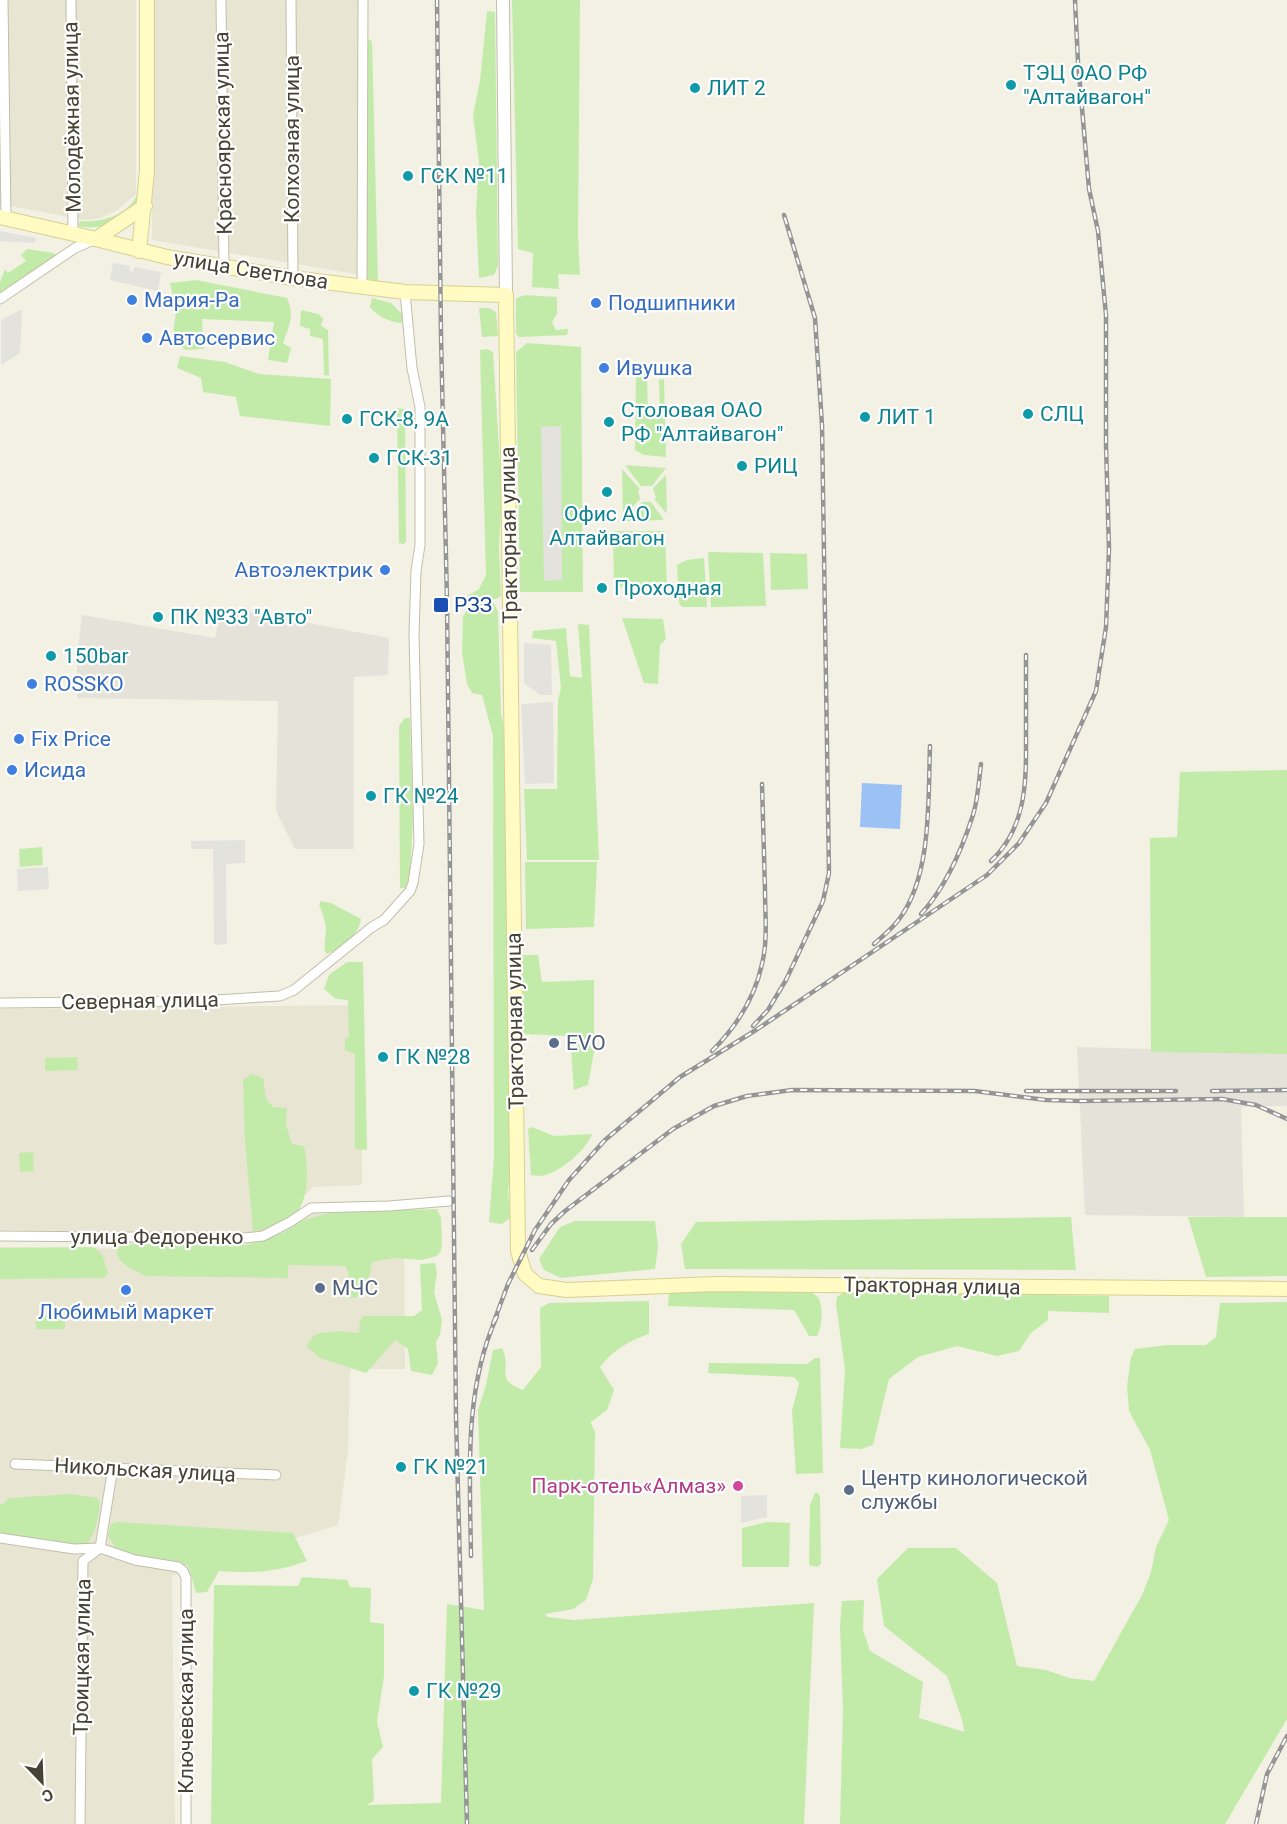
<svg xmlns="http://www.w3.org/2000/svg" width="1287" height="1824" viewBox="0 0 1287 1824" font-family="Roboto,sans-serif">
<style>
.residential{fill:#e8e5d2}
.industrial{fill:#e5e2d9}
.green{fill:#c2ebaa}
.parking{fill:#e4e2dd}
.water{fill:#9cc1f5}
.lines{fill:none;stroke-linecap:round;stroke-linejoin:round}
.minor-casing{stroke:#c2bea9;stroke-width:11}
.tertiary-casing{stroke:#c2bea9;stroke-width:14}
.secondary-casing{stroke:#d6d191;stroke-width:16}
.minor{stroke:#fff;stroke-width:9}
.tertiary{stroke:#fff;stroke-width:12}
.secondary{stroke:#fffbc2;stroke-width:14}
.rail-casing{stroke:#959595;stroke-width:4.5}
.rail{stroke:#fff;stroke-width:2;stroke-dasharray:7;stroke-linecap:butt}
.culture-dot{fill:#0f9aa8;stroke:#fff;stroke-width:2}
.shop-dot{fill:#3f7fe0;stroke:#fff;stroke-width:2}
.transit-dot{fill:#1a4fb4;stroke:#fff;stroke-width:2}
.service-dot{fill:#5c6f8a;stroke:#fff;stroke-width:2}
.hotel-dot{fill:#d1479c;stroke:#fff;stroke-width:2}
.labels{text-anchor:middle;stroke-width:4.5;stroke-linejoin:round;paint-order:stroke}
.culture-label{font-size:21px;fill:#0d838f;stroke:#fff;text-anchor:start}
.street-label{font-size:21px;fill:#464234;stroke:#fff}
.shop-label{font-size:21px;fill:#366cbe;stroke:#fff;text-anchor:start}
.transit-label{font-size:21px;fill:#164399;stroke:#fff;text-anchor:start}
.service-label{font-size:21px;fill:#4e5e75;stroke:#fff;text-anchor:start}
.hotel-label{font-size:21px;fill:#b23c85;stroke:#fff;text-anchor:end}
</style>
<rect width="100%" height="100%" fill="#f3f1e4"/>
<g class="residential">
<polygon points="0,0 136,0 136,194 116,211 100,218 85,220 0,204"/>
<polygon points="152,0 358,0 362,275 152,240"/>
<polygon points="361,1005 362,1185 313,1187 267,1234 0,1230 0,1009"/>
<polygon points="310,1213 404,1218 405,1369 350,1369 348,1452 338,1525 172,1576 175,1824 0,1824 0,1247 275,1251"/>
</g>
<g class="industrial">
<polygon points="221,607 389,638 388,675 354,677 354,849 295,849 276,811 278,701 77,698 77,658 82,615 215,638"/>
<polygon points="1077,1047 1287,1053 1287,1106 1241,1107 1244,1217 1085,1215"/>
</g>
<g class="green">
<polygon points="512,0 580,0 578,235 580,275 558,274 559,289 532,287 533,253 518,249"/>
<polygon points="487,11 495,12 498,265 494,275 479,278 476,212 479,163 473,115 480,81"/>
<polygon points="365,38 372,41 378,282 366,281"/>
<path d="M 136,197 L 140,197 L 139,204 C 119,218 104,232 78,226 L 80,221 C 100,223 126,216 136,197 Z"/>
<polygon points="27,249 54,253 57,258 0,295 0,282 5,269 8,273 26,261 21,255"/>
<path d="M 196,280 L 287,298 C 295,315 289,326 283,343 L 291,348 L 287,363 L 268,360 L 274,322 L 202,319 L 204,349 L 186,350 L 172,341 L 176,312 L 170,283 Z"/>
<polygon points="526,295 557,297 557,314 552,322 556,330 568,329 567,335 519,337 516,334 516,298"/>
<path d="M 372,298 L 391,303 L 402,314 L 402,323 C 392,323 376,316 370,307 Z"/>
<polygon points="479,308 489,308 496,312 498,336 482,337"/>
<polygon points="301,310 318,314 323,318 321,326 328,330 329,376 324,375 323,339 310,336 310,329 300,326"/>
<polygon points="527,343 581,347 583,592 520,592 516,352"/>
<path d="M 487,349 L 493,352 L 502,495 L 499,546 L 501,596 C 494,602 475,602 467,596 L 479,589 L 486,575 L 480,350 Z"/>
<polygon points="180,356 225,362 259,374 331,379 330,426 240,416 236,397 203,392 201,378 177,368"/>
<polygon points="640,373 647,373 648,418 660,417 659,380 664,379 666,457 644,455 635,450 636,376"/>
<polygon points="397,408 404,409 405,416 406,541 404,544 399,543"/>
<polygon points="625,465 666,468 652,486 641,486"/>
<polygon points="622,469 640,489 638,490 640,499 623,518"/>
<polygon points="666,475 667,514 654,499 656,498 653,488"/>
<polygon points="642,502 651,502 664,520 624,521"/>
<polygon points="613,531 665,531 667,588 614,587"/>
<polygon points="708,552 763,553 766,606 711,607"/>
<polygon points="770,553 807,554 808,589 771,590"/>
<polygon points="704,558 707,607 682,607 679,603 677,565 687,560"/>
<polygon points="480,603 494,603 498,612 501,714 505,731 510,1181 508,1190 510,1218 502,1224 489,1222 494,1158 493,736 482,695 472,693 467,684 462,652 463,617 467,610"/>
<polygon points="622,618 663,619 666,639 660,645 658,684 644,683"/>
<polygon points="578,624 589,625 599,860 527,860 524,789 557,789 558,700 561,688 556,641 532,638 533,631 566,628 570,676 582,678"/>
<polygon points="405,718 410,718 413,819 410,875 405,888 400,888 399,726"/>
<polygon points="1287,770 1287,1054 1151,1052 1150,838 1177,837 1180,772"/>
<polygon points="42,847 43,865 20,867 19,849"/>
<polygon points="525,862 597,862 594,927 526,929"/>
<path d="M 321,901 L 331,903 L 361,919 C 359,935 341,950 326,954 C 323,945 326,938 326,929 C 325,920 322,912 319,904 Z"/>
<polygon points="522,955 538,955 542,982 594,980 594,1052 588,1085 574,1090 570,1036 523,1034"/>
<polygon points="347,962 363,962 367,1150 355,1149 355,1054 345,1050 345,1039 349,1037 348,1000 336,999 324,989 329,975"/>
<polygon points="77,1057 78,1070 45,1071 45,1058"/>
<path d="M 252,1074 L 263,1078 L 266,1099 L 273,1107 L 287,1108 L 286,1125 L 292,1144 L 304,1146 C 308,1164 309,1191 300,1208 C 292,1221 268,1230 253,1231 L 245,1141 L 243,1080 Z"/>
<path d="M 532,1127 L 554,1136 L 592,1134 C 587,1150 557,1175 540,1176 C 537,1176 534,1175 531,1175 L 528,1129 Z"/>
<polygon points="33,1152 34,1171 20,1172 19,1153"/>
<path d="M 437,1209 L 441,1218 L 442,1242 L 441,1251 L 437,1256 L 422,1260 L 394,1258 L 372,1262 C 371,1274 366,1284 364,1296 L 350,1298 L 349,1275 L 346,1266 L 288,1265 L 288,1278 L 145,1276 C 133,1269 114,1263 117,1248 L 124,1244 L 244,1245 L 268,1239 L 286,1231 L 299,1221 L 332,1212 Z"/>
<polygon points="1071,1217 1076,1270 685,1269 681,1244 696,1222"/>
<polygon points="1188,1217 1287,1217 1287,1276 1206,1277"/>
<polygon points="575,1221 655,1221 658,1247 655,1269 561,1278 544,1270 539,1259 560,1227"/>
<polygon points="93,1247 102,1254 108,1273 104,1278 0,1279 0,1248"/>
<polygon points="435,1263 437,1273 434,1292 442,1320 440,1335 436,1342 438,1363 432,1375 411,1371 408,1349 395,1340 366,1373 320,1358 307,1347 310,1340 316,1334 337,1331 359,1333 360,1321 363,1316 414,1316 422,1310 420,1264"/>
<path d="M 669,1290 L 810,1291 C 811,1292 817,1297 818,1297 C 824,1308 822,1326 817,1336 L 809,1336 L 794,1310 L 668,1306 Z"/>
<polygon points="844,1292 1109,1296 1109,1313 1048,1311 1048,1320 1031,1333 1019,1351 997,1356 957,1346 918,1357 889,1379 873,1445 861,1449 840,1448 845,1370 836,1304 837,1297"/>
<path d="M 649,1301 L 649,1334 C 629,1341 614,1349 600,1367 L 614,1390 L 607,1410 L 591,1422 L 590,1421 L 595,1432 L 593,1579 L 586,1600 L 573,1609 L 545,1614 L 547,1617 L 574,1620 L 814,1603 L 804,1824 L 211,1824 L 214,1585 L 298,1586 L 302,1577 L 347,1580 L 350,1587 L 371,1588 L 370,1622 L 384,1624 L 384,1676 L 377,1722 L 383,1747 L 372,1759 L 374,1801 L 366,1805 L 441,1803 L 447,1604 L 484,1610 L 478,1410 L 486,1385 L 493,1350 L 502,1348 C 513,1370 493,1379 523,1390 L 541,1367 L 540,1308 L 549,1303 Z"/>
<polygon points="1287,1302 1287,1719 1225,1824 840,1824 843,1710 840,1626 842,1601 864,1600 863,1630 870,1651 923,1682 919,1718 961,1731 964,1732 962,1720 947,1676 884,1626 877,1579 908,1548 956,1548 997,1583 1017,1666 1046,1670 1069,1678 1094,1681 1142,1595 1151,1572 1156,1547 1169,1520 1150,1450 1129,1411 1127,1387 1131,1357 1135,1349 1168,1345 1206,1345 1216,1337 1220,1303"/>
<rect x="36" y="1316" width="29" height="13"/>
<polygon points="815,1358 820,1358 823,1473 796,1474 792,1411 799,1383 794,1377 708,1373 709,1363 807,1364"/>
<polygon points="815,1493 818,1493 820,1497 821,1564 817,1567 809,1565 810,1505"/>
<path d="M 71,1494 L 97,1498 L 100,1502 C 98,1518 97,1532 86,1545 L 0,1534 L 0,1504 L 3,1504 L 9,1498 Z"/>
<path d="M 117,1522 L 293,1533 L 307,1561 C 273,1573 254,1573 219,1571 L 207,1592 L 196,1593 L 188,1565 L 157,1562 L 117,1550 L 108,1536 L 111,1524 Z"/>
<polygon points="767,1522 790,1523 789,1567 742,1567 742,1528"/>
</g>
<g class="parking">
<polygon points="0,231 36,238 35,243 0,241"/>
<polygon points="113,263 130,266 130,271 133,272 134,267 161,272 158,291 110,280"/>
<polygon points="22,309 20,353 1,365 1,320"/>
<polygon points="561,426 562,580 544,581 541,427"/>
<polygon points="524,643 551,645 552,695 540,695 524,683"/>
<polygon points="553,702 554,783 525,784 521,704"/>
<polygon points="245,840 245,863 226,864 227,944 214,945 213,849 191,849 191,841"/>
<polygon points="48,867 49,889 18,891 17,869"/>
<polygon points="767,1495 767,1517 741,1523 741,1496"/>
</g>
<polygon class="water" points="862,783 902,785 900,829 860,827"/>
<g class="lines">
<g class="minor-casing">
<g id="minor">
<polyline points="3,0 6,218"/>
<polyline points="71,0 73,233"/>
<polyline points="221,0 224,267"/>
<polyline points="291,0 293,278"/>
<polyline points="362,288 363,0"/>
<polyline points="0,299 75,248 96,239"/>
<polyline points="0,1003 199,1001 280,996 294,990 372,927 384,920 410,891 413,883 419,844 414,635 416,571 420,545 420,407 412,368 405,292"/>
<polyline points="0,1236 245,1238 263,1236 290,1222 311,1208 389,1206 449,1201"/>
<polyline points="15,1464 276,1475"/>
<polyline points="0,1538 74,1549 100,1548 135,1560 178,1567 183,1571 186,1578 186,1824"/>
<polyline points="80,1824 83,1561 100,1548 113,1467"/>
</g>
</g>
<g class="tertiary-casing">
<polyline id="tertiary" points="503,0 506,295"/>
</g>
<g class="secondary-casing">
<g id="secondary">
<polyline points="0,217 96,239 167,257 293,278 405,292 506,295 518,1251 525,1274 539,1286 567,1290 715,1284 1287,1289"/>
<polyline points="96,239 145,206"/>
<polyline points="139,251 147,171 147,0"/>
</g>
</g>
<use href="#minor" class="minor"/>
<use href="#tertiary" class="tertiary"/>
<use href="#secondary" class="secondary"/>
<g class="rail-casing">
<g id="rail">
<polyline points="437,0 441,336 447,601 456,1417 467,1824"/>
<path d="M 991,861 C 1029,825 1026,776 1026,728 C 1026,704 1026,679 1026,655"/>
<path d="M 921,914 C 946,887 962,849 973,815 C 978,799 979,780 981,764"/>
<path d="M 874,944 C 883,936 894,927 900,918 C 932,874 928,799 930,746"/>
<polyline points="753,1026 768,1010 786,980 823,901 829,873 822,425 815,318 784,215"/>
<path d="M 712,1051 C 736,1027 755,997 762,964 C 768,940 765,914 765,890 C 764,855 763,819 762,784"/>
<polyline points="1026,1091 1176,1091"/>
<polyline points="1212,1091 1287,1090"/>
<polyline points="532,1250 551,1224 565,1211 673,1129 714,1106 747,1096 792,1090 975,1091 1046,1100 1080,1101 1222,1099 1256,1105 1287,1119"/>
<polyline points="493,1324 508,1284 535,1230 569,1180 605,1140 680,1077 756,1030 987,875 1019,843 1046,803 1096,691 1106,627 1109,549 1106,445 1106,315 1098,231 1089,189 1078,62 1075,0"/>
<path d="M 471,1556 C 470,1476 463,1391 497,1316"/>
<polyline points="1256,1824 1267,1774 1287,1736"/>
</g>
</g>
<use href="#rail" class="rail"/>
</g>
<g class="culture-dot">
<circle cx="1011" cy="85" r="6"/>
<circle cx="695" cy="88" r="6"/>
<circle cx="408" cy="176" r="6"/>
<circle cx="1028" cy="414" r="6"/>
<circle cx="865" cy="417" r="6"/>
<circle cx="347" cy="419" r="6"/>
<circle cx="609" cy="422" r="6"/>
<circle cx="374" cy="458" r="6"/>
<circle cx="742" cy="466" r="6"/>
<circle cx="607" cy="492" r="6"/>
<circle cx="602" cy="588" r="6"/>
<circle cx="158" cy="617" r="6"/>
<circle cx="51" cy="656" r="6"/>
<circle cx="371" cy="796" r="6"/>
<circle cx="383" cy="1057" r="6"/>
<circle cx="401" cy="1467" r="6"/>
<circle cx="414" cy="1691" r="6"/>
</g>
<g class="shop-dot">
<circle cx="132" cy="300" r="6"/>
<circle cx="596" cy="303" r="6"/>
<circle cx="147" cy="338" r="6"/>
<circle cx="604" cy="368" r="6"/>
<circle cx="385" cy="570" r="6"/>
<circle cx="32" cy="684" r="6"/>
<circle cx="19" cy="739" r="6"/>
<circle cx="12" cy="770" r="6"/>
<circle cx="126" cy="1290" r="6"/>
</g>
<rect class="transit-dot" x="433" y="597" width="16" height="16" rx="3"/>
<g class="service-dot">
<circle cx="554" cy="1043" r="6"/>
<circle cx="320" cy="1288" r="6"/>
<circle cx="849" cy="1490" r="6"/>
</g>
<circle class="hotel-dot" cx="738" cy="1486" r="6"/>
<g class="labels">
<g class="culture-label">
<text x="1023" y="80">ТЭЦ ОАО РФ<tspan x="1023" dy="24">"Алтайвагон"</tspan></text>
<text x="707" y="95">ЛИТ 2</text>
<text x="420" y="183">ГСК №11</text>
<text x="621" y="417">Столовая ОАО<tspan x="621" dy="24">РФ "Алтайвагон"</tspan></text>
<text x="1040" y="421">СЛЦ</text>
<text x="877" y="424">ЛИТ 1</text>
<text x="359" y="426">ГСК-8, 9А</text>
<text x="386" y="465">ГСК-31</text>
<text x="754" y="473">РИЦ</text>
<text x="607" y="521" text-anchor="middle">Офис АО<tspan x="607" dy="24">Алтайвагон</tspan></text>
<text x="614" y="595">Проходная</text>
<text x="170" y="624">ПК №33 "Авто"</text>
<text x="63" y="663">150bar</text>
<text x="383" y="803">ГК №24</text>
<text x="395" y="1064">ГК №28</text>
<text x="413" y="1474">ГК №21</text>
<text x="426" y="1698">ГК №29</text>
</g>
<g class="street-label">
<text transform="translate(72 117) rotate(-91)" y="7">Молодёжная улица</text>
<text transform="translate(223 133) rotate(-91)" y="7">Красноярская улица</text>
<text transform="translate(292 139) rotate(-90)" y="7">Колхозная улица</text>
<text transform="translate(251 270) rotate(9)" y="7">улица Светлова</text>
<text transform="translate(509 535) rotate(-91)" y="7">Тракторная улица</text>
<text transform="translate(140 1001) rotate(-1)" y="7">Северная улица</text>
<text transform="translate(515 1021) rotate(-91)" y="7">Тракторная улица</text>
<text x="157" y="1244">улица Федоренко</text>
<text transform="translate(932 1286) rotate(1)" y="7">Тракторная улица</text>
<text transform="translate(145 1470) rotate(3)" y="7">Никольская улица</text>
<text transform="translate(82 1657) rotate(-89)" y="7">Троицкая улица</text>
<text transform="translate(186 1701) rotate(-90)" y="7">Ключевская улица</text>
</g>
<g class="shop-label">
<text x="144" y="307">Мария-Ра</text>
<text x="608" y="310">Подшипники</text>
<text x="159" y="345">Автосервис</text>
<text x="616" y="375">Ивушка</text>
<text x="373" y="577" text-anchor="end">Автоэлектрик</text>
<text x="44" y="691">ROSSKO</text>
<text x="31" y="746">Fix Price</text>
<text x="24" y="777">Исида</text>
<text x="126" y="1319" text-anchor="middle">Любимый маркет</text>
</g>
<g class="transit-label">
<text x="454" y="612">РЗЗ</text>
</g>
<g class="service-label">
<text x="566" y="1050">EVO</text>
<text x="332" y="1295">МЧС</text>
<text x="861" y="1485">Центр кинологической<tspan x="861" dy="24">службы</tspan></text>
</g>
<g class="hotel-label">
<text x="726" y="1493">Парк-отель«Алмаз»</text>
</g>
</g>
<g transform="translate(42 1782) rotate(157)" stroke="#ffffff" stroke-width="4.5" paint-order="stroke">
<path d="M0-4.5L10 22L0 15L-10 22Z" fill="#464234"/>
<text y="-9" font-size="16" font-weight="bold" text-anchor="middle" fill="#464234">С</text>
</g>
</svg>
